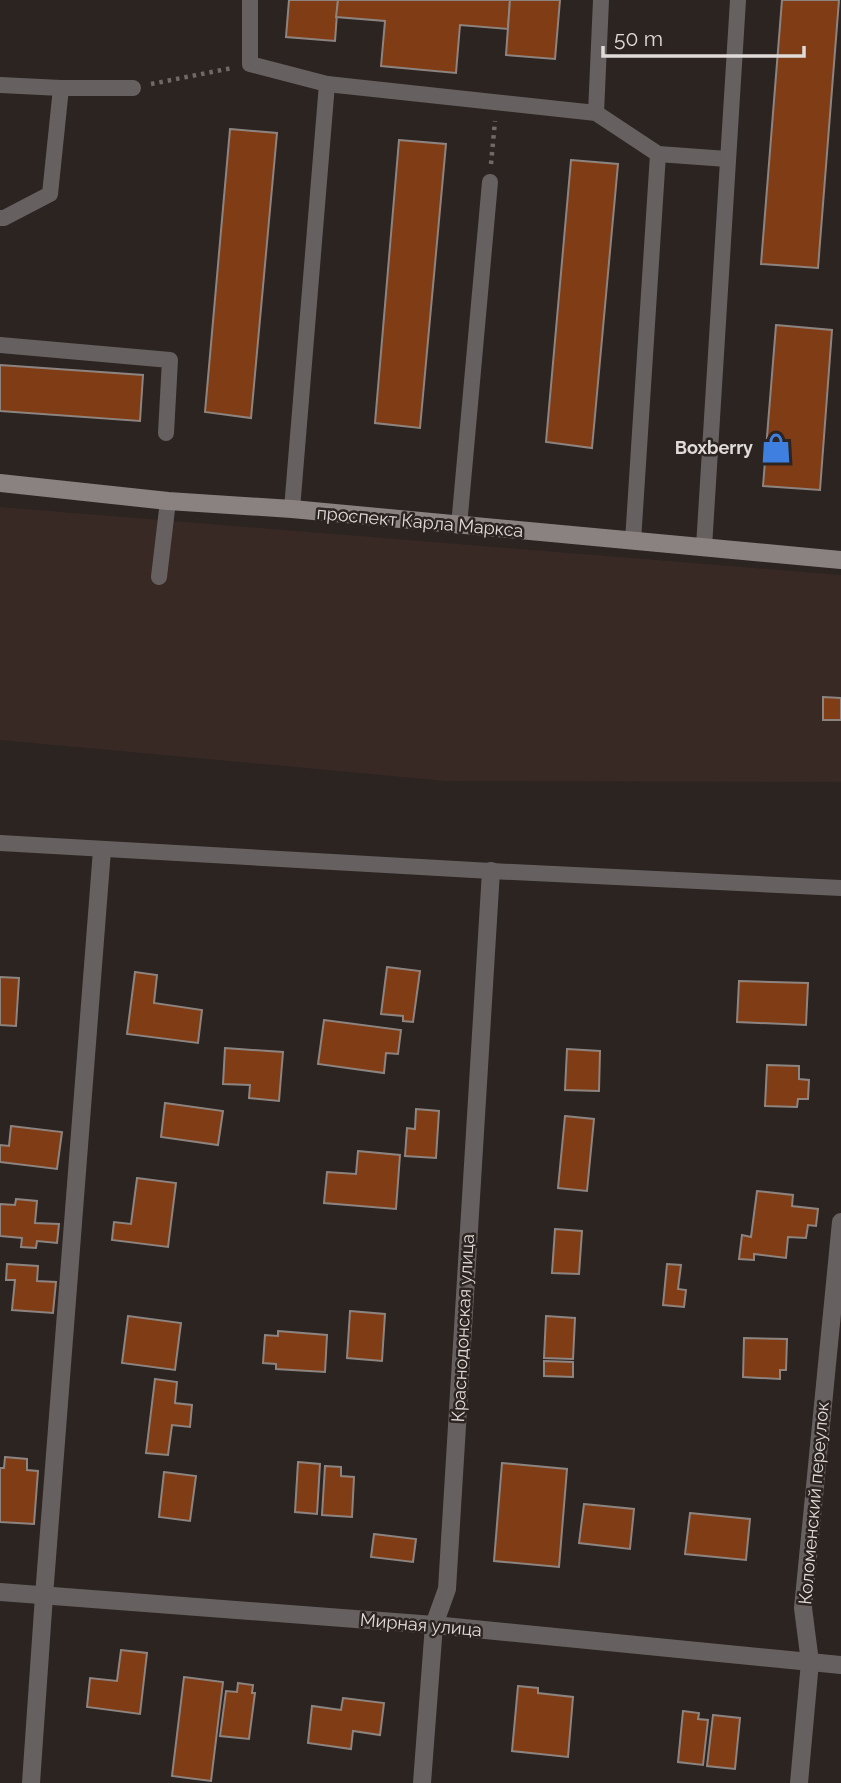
<svg xmlns="http://www.w3.org/2000/svg" width="841" height="1783" viewBox="0 0 841 1783" font-family="Raleway,sans-serif">
<style>
.built{fill:#382924}
.building{fill:#803c15;stroke:#8d8480;stroke-width:2}
.lines{fill:none;stroke-linecap:round;stroke-linejoin:round}
.path{stroke:#706966;stroke-width:4.5;stroke-dasharray:3.5 5;stroke-linecap:butt}
.lane{stroke:#666160;stroke-width:16}
.street{stroke:#666160;stroke-width:18}
.secondary{stroke:#8a8281;stroke-width:18}
.labels{text-anchor:middle;stroke-width:5;stroke-linejoin:round;paint-order:stroke}
.poi-label{font-size:18px;font-weight:bold;fill:#e0dbd9;stroke:#2c2421;text-anchor:end}
.street-label{font-size:18px;fill:#e0dbd9;stroke:#2c2421}
</style>
<rect width="100%" height="100%" fill="#2c2421"/>
<polygon class="built" points="0,507 841,575 841,782 446,781 0,740"/>
<g class="building">
<polygon points="289,0 338,0 335,41 286,37"/>
<polygon points="338,0 510,0 508,29 460,25 456,73 381,66 385,21 336,17"/>
<polygon points="510,0 560,0 555,59 506,55"/>
<polygon points="782,0 839,0 818,268 761,264"/>
<polygon points="230,129 277,133 251,418 205,412"/>
<polygon points="399,140 446,144 420,428 375,423"/>
<polygon points="571,160 618,164 592,448 546,442"/>
<polygon points="776,325 832,330 820,490 763,486"/>
<polygon points="0,365 143,375 140,421 0,411"/>
<polygon points="823,697 841,698 841,720 823,720"/>
<polygon points="387,967 420,971 413,1022 403,1021 403,1016 381,1014"/>
<polygon points="135,972 157,975 154,1003 202,1010 198,1043 127,1034"/>
<polygon points="0,977 19,978 16,1026 0,1025"/>
<polygon points="739,981 808,983 806,1025 737,1022"/>
<polygon points="324,1020 401,1030 398,1054 386,1053 384,1073 318,1064"/>
<polygon points="225,1048 283,1052 279,1101 249,1098 250,1085 223,1084"/>
<polygon points="567,1049 600,1051 599,1091 565,1090"/>
<polygon points="767,1065 799,1066 799,1079 809,1080 808,1099 798,1099 797,1107 765,1106"/>
<polygon points="165,1103 223,1111 218,1145 161,1137"/>
<polygon points="416,1109 439,1111 436,1158 405,1156 407,1128 415,1129"/>
<polygon points="565,1116 594,1119 587,1191 558,1188"/>
<polygon points="11,1126 62,1132 57,1169 0,1162 0,1145 9,1146"/>
<polygon points="358,1151 400,1155 396,1209 324,1203 327,1172 356,1174"/>
<polygon points="137,1178 176,1183 168,1247 112,1240 114,1222 131,1224"/>
<polygon points="757,1191 793,1195 792,1206 818,1209 816,1226 808,1225 806,1238 788,1237 786,1258 754,1254 754,1260 739,1259 742,1235 751,1237"/>
<polygon points="16,1199 37,1201 35,1223 59,1224 57,1243 37,1241 36,1248 21,1247 22,1238 0,1236 0,1204 15,1205"/>
<polygon points="555,1229 582,1231 579,1274 552,1273"/>
<polygon points="7,1264 38,1266 37,1281 56,1282 53,1313 12,1310 15,1280 6,1280"/>
<polygon points="667,1264 681,1265 678,1289 686,1290 684,1307 663,1305"/>
<polygon points="350,1311 385,1314 382,1361 347,1358"/>
<polygon points="128,1316 181,1323 175,1370 122,1363"/>
<polygon points="546,1316 575,1318 573,1359 544,1358"/>
<polygon points="278,1331 327,1335 325,1372 276,1369 276,1364 263,1363 265,1335 278,1336"/>
<polygon points="744,1338 787,1339 786,1370 780,1370 780,1379 743,1377"/>
<polygon points="544,1361 573,1362 573,1377 544,1376"/>
<polygon points="155,1379 177,1382 175,1403 192,1405 190,1427 172,1425 168,1455 146,1453"/>
<polygon points="5,1457 27,1459 27,1470 38,1471 34,1524 0,1522 0,1468 4,1468"/>
<polygon points="298,1462 320,1464 317,1514 295,1512"/>
<polygon points="502,1463 567,1469 559,1567 494,1561"/>
<polygon points="325,1466 341,1467 341,1476 354,1477 352,1517 322,1515"/>
<polygon points="164,1472 196,1476 190,1521 159,1517"/>
<polygon points="584,1504 634,1509 630,1549 579,1543"/>
<polygon points="690,1513 750,1519 746,1560 685,1554"/>
<polygon points="374,1534 416,1539 413,1562 371,1557"/>
<polygon points="121,1650 147,1653 140,1714 87,1707 90,1678 117,1681"/>
<polygon points="184,1677 223,1682 211,1781 172,1776"/>
<polygon points="238,1683 253,1685 252,1693 255,1693 249,1739 220,1736 226,1691 237,1692"/>
<polygon points="518,1686 538,1688 538,1693 573,1697 568,1757 512,1751"/>
<polygon points="343,1698 384,1703 380,1735 353,1731 351,1749 308,1743 312,1706 341,1710"/>
<polygon points="683,1711 699,1713 698,1719 708,1720 703,1765 678,1762"/>
<polygon points="713,1715 740,1718 735,1769 707,1766"/>
</g>
<g class="lines">
<g class="path">
<polyline points="151,84 232,68"/>
<polyline points="491,164 495,121"/>
</g>
<g class="lane">
<polyline points="250,0 250,64 327,84 596,113 658,154 727,159"/>
<polyline points="0,85 61,88 133,88"/>
<polyline points="596,113 601,0"/>
<polyline points="0,218 4,218 50,194 61,88"/>
<polyline points="0,345 170,360 166,433"/>
<polyline points="292,509 327,84"/>
<polyline points="459,526 490,182"/>
<polyline points="633,541 658,154"/>
<polyline points="704,547 738,0"/>
<polyline points="159,577 168,501"/>
<polyline points="0,843 491,871 841,888"/>
</g>
<g class="street">
<polyline points="0,1592 434,1625 841,1665"/>
<polyline points="31,1783 44,1596 102,850"/>
<polyline points="422,1783 434,1625 447,1589 491,871"/>
<polyline points="799,1783 810,1662 803,1608 841,1222"/>
</g>
<polyline class="secondary" points="0,483 168,501 292,509 841,560"/>
</g>
<defs>
<g id="shop-bare" transform="scale(2.415)"><path d="M-5-2.5h2.3a2.7 3.5 0 0 1 5.4 0H5L5.5 6h-11ZM-1.5-2.5h3a1.5 2.3 0 0 0-3 0Z" fill="#3f7fe0" stroke="#2c2421" stroke-width="2.5" paint-order="stroke"/></g>
</defs>
<g fill-rule="evenodd">
<use href="#shop-bare" x="776" y="448"/>
</g>
<g class="labels">
<g class="poi-label">
<text x="753" y="454">Boxberry</text>
</g>
<g class="street-label">
<text transform="translate(420 522) rotate(5)" y="6">проспект Карла Маркса</text>
<text transform="translate(463 1328) rotate(-87)" y="6">Краснодонская улица</text>
<text transform="translate(814 1503) rotate(-85)" y="6">Коломенский переулок</text>
<text transform="translate(421 1625) rotate(5)" y="6">Мирная улица</text>
</g>
</g>
<path d="M603 46v10h201v-10" fill="none" stroke="#e0dbd9" stroke-width="3.5"/>
<text x="614" y="46" font-size="21" fill="#e0dbd9" stroke="#2c2421" stroke-width="5" paint-order="stroke">50 m</text>
</svg>
